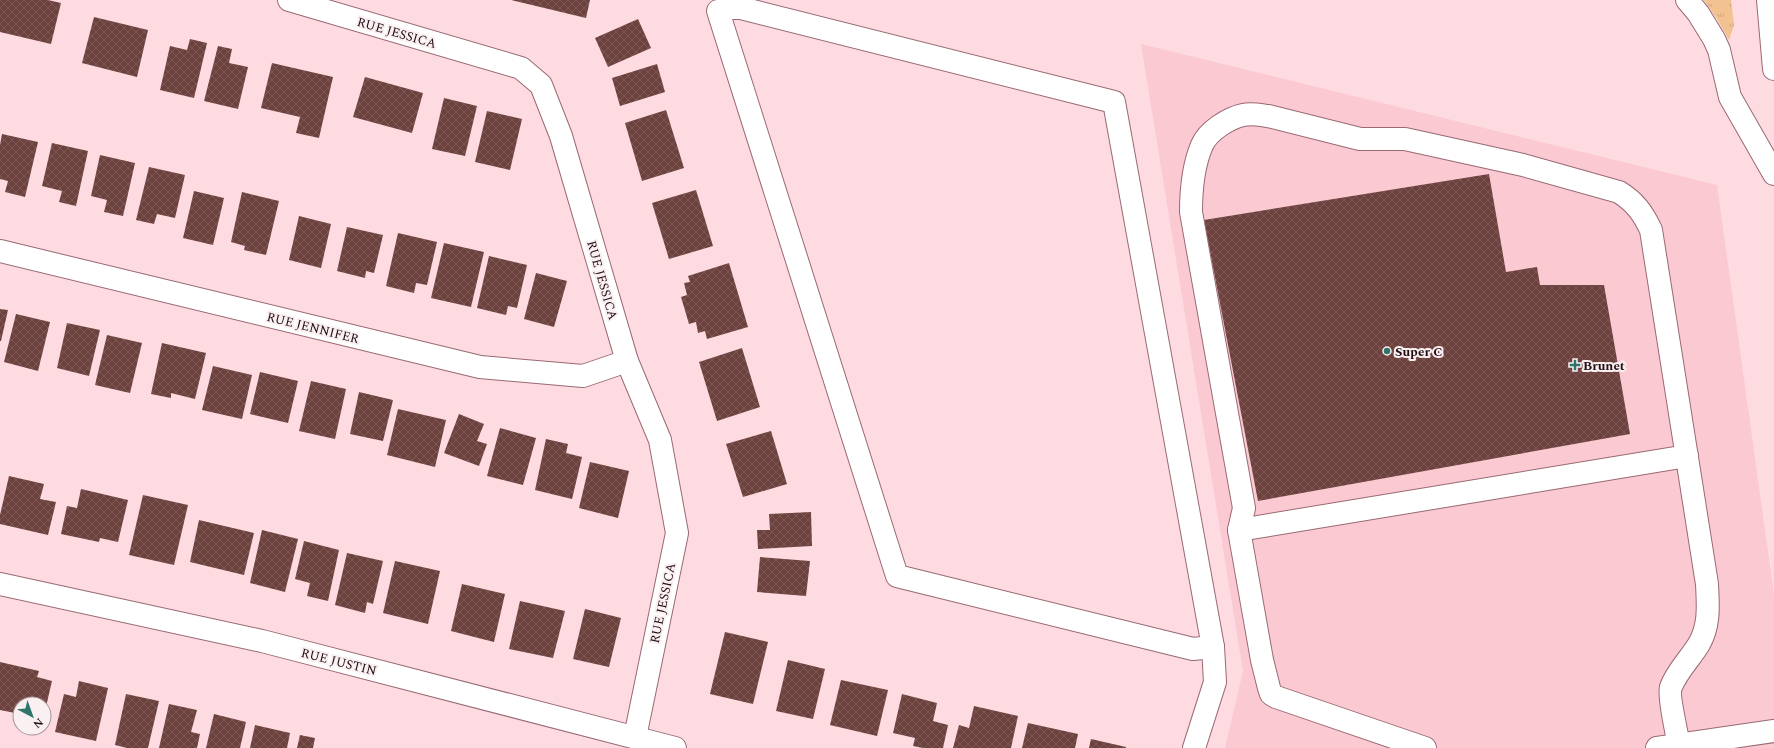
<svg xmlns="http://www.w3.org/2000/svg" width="1774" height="748" viewBox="0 0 1774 748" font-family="Spectral,serif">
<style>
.built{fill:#fbc9d2}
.grass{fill:url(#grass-tufts)}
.building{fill:url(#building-cross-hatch)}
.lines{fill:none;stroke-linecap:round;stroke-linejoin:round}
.minor-casing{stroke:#996973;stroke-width:24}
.major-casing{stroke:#996973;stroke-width:24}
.minor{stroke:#fff;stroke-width:22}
.major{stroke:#fff;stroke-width:22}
.poi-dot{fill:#2d756d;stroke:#faeff1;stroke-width:1.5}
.labels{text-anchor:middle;stroke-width:4;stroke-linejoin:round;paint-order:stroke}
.street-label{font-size:13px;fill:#220f13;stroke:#faeff1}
.poi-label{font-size:13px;font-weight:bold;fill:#220f13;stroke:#faeff1;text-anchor:start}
</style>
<defs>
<pattern id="grass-tufts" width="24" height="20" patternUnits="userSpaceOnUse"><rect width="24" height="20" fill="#f3c291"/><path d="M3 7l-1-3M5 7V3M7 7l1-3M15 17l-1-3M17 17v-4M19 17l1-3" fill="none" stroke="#d0a67c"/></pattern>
<pattern id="building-cross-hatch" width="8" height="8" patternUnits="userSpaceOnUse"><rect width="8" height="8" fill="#6d413d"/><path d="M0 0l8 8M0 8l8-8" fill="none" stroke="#7d5956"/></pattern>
</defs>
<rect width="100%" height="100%" fill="#fddbe1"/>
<polygon class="built" points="1141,44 1717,185 1774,595 1774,748 1225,748 1243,671"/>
<polygon class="grass" points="1704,0 1731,0 1734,25 1729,40 1717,19"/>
<g class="building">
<polygon points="0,0 48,0 61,3 51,44 0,32"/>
<polygon points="511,0 590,0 586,18"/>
<polygon points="94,17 148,30 137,77 82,63"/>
<polygon points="638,19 651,48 608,67 595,38"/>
<polygon points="190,39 207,43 194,98 160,90 170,46 187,50"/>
<polygon points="218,46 232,49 229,63 248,67 238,109 204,101"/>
<polygon points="272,63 333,77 319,138 296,133 300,117 261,108"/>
<polygon points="657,64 665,92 620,106 612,78"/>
<polygon points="365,77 423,93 412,133 353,117"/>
<polygon points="444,98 477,106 465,156 432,149"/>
<polygon points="666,110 684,168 642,181 625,123"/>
<polygon points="487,111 522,119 510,170 475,162"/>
<polygon points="2,134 38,142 25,197 5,192 8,181 0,179 0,145"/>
<polygon points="52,143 88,151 76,206 59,202 62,191 42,186"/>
<polygon points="100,155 135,163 123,216 104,212 107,200 91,196"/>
<polygon points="149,167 185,175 175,218 157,214 154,224 136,220"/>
<polygon points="1489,174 1506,272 1537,267 1540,285 1604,285 1630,434 1258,501 1204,220"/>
<polygon points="696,190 713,246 669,259 652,203"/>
<polygon points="194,191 224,198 213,245 183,238"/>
<polygon points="242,192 279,201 266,255 244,250 245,246 231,242"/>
<polygon points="299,216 331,224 321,268 289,260"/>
<polygon points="347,227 383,235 374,273 366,271 365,278 337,271"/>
<polygon points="398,233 437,242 427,285 416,283 414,293 386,286"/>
<polygon points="444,243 484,252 471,307 431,298"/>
<polygon points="489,256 527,265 517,308 508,306 506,315 477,308"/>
<polygon points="729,263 748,327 707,339 705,331 698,333 696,322 689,324 681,297 687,295 684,283 690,282 688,276"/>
<polygon points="536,273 567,281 554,327 524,319"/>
<polygon points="0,309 8,310 1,341 0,341"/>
<polygon points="16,314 50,322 38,371 4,362"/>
<polygon points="67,323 100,330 89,376 57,368"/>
<polygon points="107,335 142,343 130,393 95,385"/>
<polygon points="162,343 206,353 195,399 171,393 171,398 151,394"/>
<polygon points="742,348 760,407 717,421 699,362"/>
<polygon points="213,366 252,375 242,419 202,410"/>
<polygon points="260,372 298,381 288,423 250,414"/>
<polygon points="311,381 346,389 335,439 299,431"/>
<polygon points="359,392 393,400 383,441 350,434"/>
<polygon points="398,409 446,420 435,467 387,455"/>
<polygon points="459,414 484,424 477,441 487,444 479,466 444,453"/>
<polygon points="500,428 536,438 523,485 487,476"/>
<polygon points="771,431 787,484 743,497 726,444"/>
<polygon points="546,439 568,444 566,453 582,457 572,499 535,490"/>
<polygon points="590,462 629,471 618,518 579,508"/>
<polygon points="9,476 44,484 40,499 56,502 48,535 0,524 0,515"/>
<polygon points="81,489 128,500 118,542 100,538 99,542 61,534 67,506 77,508"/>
<polygon points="143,495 188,505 174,565 129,555"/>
<polygon points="811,512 812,546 758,549 757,530 770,530 769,514"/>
<polygon points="199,520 254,533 244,575 190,562"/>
<polygon points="262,530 298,539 285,592 250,583"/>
<polygon points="304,541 339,550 328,601 307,596 310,583 295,579"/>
<polygon points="347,553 383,561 373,604 367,602 365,613 335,605"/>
<polygon points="760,557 810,561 806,596 757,592"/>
<polygon points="395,561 440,571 428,624 383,613"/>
<polygon points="462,584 505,594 494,642 451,631"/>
<polygon points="520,601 565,611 553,658 509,649"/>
<polygon points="585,609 621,618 609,667 573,659"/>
<polygon points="725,632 768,642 753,704 710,694"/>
<polygon points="788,660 825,669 813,719 776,711"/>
<polygon points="0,662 39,671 37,677 52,681 45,711 44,704 20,704 20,714 0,710"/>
<polygon points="841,680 888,690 877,736 830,725"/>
<polygon points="79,681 108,688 96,741 55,732 64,694 76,697"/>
<polygon points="126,694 159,701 148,748 127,748 115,745"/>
<polygon points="902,694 937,703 933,721 948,725 943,748 923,748 913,746 915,738 893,733"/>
<polygon points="169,704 197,710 191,732 200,734 197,748 159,748"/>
<polygon points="974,706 1018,716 1011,748 953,748 959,725 969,728"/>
<polygon points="214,714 246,722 240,748 206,748"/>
<polygon points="1028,723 1078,734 1075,748 1022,748"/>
<polygon points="255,725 290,733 287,748 250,748"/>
<polygon points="300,735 315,738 313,748 297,748"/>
<polygon points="1091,739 1126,747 1126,748 1089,748"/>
</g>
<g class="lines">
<g class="minor-casing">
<g id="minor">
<polyline points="289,0 521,68 541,85 561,136 627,361 660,440 677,533 635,737"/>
<polygon points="732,8 741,8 1114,102 1213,647 1193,649 897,576 718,11"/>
<polyline points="0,251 480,367 583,376 627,361"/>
<polyline points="1239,530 1687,456"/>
<polyline points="0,584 262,641 675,748"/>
<polyline points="1194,748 1215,682 1213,647"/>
<path d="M 1425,748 L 1276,697 L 1271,694 L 1269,688 L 1262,660 L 1239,530 L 1244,508 L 1191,212 C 1191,190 1193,166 1202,145 C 1208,131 1229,118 1243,115 C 1252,113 1260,115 1268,116 L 1360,139 L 1405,139 L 1523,165 L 1619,192 C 1635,202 1643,213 1651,230 L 1707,584 C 1708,605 1710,625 1699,644 C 1690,659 1677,671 1671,687 C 1668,694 1677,735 1679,745"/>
<polyline points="1657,748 1774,731"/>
</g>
</g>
<g class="major-casing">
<g id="major">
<polyline points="1687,0 1698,13 1714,39 1719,50 1730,97 1774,174"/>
<polyline points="1768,0 1774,69"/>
</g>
</g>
<use href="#minor" class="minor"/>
<use href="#major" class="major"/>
</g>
<g class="poi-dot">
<circle cx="1387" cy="351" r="4"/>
<path d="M1573 359h4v4h4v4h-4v4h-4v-4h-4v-4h4z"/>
</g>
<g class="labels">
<g class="street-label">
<text transform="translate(397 32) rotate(16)" y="5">RUE JESSICA</text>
<text transform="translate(603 280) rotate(74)" y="5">RUE JESSICA</text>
<text transform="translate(313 327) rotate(14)" y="5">RUE JENNIFER</text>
<text transform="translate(662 603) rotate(-78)" y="5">RUE JESSICA</text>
<text transform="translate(339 661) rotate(14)" y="5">RUE JUSTIN</text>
</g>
<g class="poi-label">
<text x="1395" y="356">Super C</text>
<text x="1583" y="370">Brunet</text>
</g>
</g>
<g transform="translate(32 716) rotate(139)"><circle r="19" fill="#faeff1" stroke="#a49598"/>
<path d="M0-3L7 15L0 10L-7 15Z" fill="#2d756d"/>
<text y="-6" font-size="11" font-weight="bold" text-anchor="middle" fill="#220f13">N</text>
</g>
</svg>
